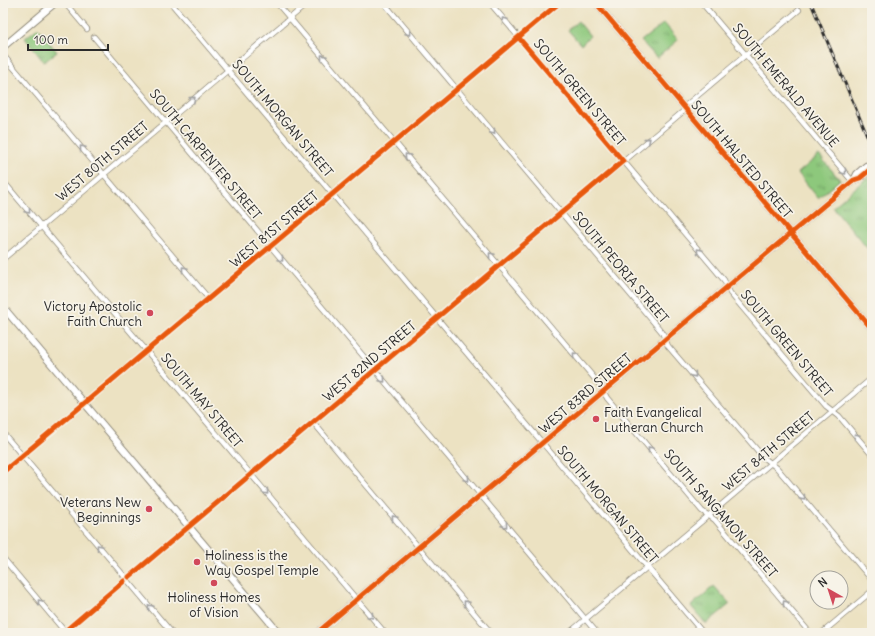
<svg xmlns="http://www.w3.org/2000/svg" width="875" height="636" viewBox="0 0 875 636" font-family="Delius,sans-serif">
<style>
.grass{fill:url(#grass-tufts);stroke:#5c7a54}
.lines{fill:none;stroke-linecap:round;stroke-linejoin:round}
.secondary-tunnel{stroke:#c5bda4;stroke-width:6;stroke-dasharray:6 3;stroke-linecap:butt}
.street-casing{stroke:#8c8676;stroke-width:6}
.secondary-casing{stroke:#8c8676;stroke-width:8}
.street{stroke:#fff;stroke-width:4.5}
.secondary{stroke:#fff;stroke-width:6}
.rail-casing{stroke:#2b2b2b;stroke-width:3}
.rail{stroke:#f7f3e8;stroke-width:1.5;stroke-dasharray:4.5;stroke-linecap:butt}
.cycleway-casing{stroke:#f7f3e8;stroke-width:8}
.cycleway{stroke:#e8590c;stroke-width:5}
.oneway{stroke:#a0a0a0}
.poi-dot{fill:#d1495b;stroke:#f7f3e8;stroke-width:1.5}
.labels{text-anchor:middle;stroke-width:3.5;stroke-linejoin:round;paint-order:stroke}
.street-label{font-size:13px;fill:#2b2b2b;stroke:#f7f3e8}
.poi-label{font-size:13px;fill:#2b2b2b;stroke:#f7f3e8;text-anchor:end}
</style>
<defs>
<pattern id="grass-tufts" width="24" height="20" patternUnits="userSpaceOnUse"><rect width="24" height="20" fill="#8dc87c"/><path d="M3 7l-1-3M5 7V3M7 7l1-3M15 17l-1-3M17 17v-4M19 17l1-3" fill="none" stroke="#73a366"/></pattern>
</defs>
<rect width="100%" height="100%" fill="#f7f3e8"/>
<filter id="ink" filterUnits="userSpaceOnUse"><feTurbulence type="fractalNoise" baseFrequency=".025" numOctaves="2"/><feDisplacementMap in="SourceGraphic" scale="8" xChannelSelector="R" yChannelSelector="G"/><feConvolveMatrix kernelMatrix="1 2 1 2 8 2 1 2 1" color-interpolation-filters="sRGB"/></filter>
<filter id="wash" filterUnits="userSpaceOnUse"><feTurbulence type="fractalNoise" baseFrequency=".012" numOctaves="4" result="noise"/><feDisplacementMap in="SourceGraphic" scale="16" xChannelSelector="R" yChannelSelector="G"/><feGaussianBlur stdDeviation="0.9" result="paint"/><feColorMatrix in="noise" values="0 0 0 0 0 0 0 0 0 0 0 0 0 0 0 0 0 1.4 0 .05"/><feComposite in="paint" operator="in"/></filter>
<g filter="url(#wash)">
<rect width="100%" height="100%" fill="#ece2c2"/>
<g class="grass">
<polygon points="578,21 590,36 581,45 568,30"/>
<polygon points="664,23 678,40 657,58 641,41"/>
<polygon points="38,28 57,52 44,62 25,38"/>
<polygon points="819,155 840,180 818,198 798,173"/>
<polygon points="868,177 872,185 872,254 833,207"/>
<polygon points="714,586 730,604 706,624 691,606"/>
</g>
</g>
<g filter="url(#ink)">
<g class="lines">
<polyline class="secondary-tunnel" points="866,166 872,161"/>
<g class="street-casing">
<g id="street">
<polyline points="65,3 87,29"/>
<polyline points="171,3 703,633"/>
<polyline points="277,3 600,385 607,398 702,511 715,520 810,633"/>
<polyline points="384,3 662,332 668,346 764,458 777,468 872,580"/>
<polyline points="490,3 724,280 730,293 826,406 839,416 872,455"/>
<polyline points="702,3 853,182"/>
<polyline points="94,37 597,633"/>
<polyline points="3,55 209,299"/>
<polyline points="684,107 799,10"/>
<polyline points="3,181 385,633"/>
<polyline points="3,259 308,3"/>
<polyline points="313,422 491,633"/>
<polyline points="3,433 125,577"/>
<polyline points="3,472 559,3"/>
<polyline points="3,558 66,633"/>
<polyline points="129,577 686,109"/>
<polyline points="129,582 172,633"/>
<polyline points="63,633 124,581"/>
<polyline points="569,633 872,378"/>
<polyline points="822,633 872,591"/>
</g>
</g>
<g class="secondary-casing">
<g id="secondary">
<polyline points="596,3 872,329"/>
<polyline points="3,47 55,3"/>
<polyline points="854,180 857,174 866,166"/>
<polyline points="3,307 279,633"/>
<polyline points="317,633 854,180 860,178 869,171"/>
</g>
</g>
<use href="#street" class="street"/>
<use href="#secondary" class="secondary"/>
<g class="rail-casing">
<polyline id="rail" points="811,3 872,147"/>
</g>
<use href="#rail" class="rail"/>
<g class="cycleway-casing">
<g id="cycleway">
<polyline points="596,3 872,329"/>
<polyline points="3,472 559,3"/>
<polyline points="129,577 623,161 519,38"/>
<polyline points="63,633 124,581"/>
<polyline points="317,633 854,180 860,178 872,168"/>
</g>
</g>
<use href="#cycleway" class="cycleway"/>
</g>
<defs><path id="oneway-chevron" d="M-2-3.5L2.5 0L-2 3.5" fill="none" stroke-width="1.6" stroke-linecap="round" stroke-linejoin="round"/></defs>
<g class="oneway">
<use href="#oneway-chevron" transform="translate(504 20) rotate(-130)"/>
<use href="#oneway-chevron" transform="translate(409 33) rotate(50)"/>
<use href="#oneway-chevron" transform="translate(323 57) rotate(-130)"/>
<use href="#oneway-chevron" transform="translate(193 99) rotate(-40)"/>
<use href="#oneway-chevron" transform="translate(493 132) rotate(50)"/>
<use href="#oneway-chevron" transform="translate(648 140) rotate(-40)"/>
<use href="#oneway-chevron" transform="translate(82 148) rotate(-130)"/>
<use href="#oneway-chevron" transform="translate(407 156) rotate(-130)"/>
<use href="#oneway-chevron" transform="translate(844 172) rotate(50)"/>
<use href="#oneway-chevron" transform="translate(28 211) rotate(50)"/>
<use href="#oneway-chevron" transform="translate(699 251) rotate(-130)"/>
<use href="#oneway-chevron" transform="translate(491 255) rotate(-130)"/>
<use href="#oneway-chevron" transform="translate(281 259) rotate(50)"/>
<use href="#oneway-chevron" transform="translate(184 269) rotate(-130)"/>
<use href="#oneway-chevron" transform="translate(575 355) rotate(-130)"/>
<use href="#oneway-chevron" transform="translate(694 375) rotate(49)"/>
<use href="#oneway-chevron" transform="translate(383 380) rotate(50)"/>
<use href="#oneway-chevron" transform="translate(856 436) rotate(-130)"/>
<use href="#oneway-chevron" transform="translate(650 449) rotate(-130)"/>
<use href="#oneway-chevron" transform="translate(467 479) rotate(50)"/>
<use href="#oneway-chevron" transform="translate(266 492) rotate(50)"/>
<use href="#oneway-chevron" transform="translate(803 498) rotate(50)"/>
<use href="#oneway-chevron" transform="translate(394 518) rotate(-130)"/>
<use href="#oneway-chevron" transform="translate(505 525) rotate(50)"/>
<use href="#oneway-chevron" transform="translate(99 547) rotate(-130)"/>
<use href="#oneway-chevron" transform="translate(40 602) rotate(-130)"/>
<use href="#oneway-chevron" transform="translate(466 603) rotate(-130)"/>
<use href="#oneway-chevron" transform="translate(785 603) rotate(-130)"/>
<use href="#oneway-chevron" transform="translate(150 607) rotate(-130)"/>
<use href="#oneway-chevron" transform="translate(371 616) rotate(50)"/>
</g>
</g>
<g class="poi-dot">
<circle cx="150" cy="313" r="4"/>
<circle cx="596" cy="419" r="4"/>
<circle cx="149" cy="509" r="4"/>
<circle cx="197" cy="562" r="4"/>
<circle cx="214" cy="583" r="4"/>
</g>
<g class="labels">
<g class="street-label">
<text transform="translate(786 85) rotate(50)" y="5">SOUTH EMERALD AVENUE</text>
<text transform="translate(580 92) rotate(50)" y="5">SOUTH GREEN STREET</text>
<text transform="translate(283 118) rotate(50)" y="5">SOUTH MORGAN STREET</text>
<text transform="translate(206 154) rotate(50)" y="5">SOUTH CARPENTER STREET</text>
<text transform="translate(742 159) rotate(50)" y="5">SOUTH HALSTED STREET</text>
<text transform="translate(102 161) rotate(-40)" y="5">WEST 80TH STREET</text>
<text transform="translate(274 229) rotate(-40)" y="5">WEST 81ST STREET</text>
<text transform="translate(621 267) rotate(50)" y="5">SOUTH PEORIA STREET</text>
<text transform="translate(787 343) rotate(50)" y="5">SOUTH GREEN STREET</text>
<text transform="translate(369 361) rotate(-40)" y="5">WEST 82ND STREET</text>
<text transform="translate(585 393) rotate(-40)" y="5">WEST 83RD STREET</text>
<text transform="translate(202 400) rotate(50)" y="5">SOUTH MAY STREET</text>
<text transform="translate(768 451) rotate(-40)" y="5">WEST 84TH STREET</text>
<text transform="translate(608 504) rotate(50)" y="5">SOUTH MORGAN STREET</text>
<text transform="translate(721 513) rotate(49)" y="5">SOUTH SANGAMON STREET</text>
</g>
<g class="poi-label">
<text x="142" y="311">Victory Apostolic<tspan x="142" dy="15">Faith Church</tspan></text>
<text x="604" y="417" text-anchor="start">Faith Evangelical<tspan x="604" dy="15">Lutheran Church</tspan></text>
<text x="141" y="507">Veterans New<tspan x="141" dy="15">Beginnings</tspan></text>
<text x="205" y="560" text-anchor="start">Holiness is the<tspan x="205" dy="15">Way Gospel Temple</tspan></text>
<text x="214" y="602" text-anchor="middle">Holiness Homes<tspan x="214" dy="15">of Vision</tspan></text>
</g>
</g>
<rect width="875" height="636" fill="none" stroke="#f7f3e8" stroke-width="16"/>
<g transform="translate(829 590) rotate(321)"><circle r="19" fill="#f7f3e8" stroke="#a5a39c"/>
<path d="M0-3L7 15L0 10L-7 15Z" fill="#d1495b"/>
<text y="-6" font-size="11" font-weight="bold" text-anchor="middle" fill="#2b2b2b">N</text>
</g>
<path d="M28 44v6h80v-6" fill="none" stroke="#2b2b2b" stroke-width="2"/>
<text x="34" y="44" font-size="12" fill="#2b2b2b" stroke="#f7f3e8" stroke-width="3" paint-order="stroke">100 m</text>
</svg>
